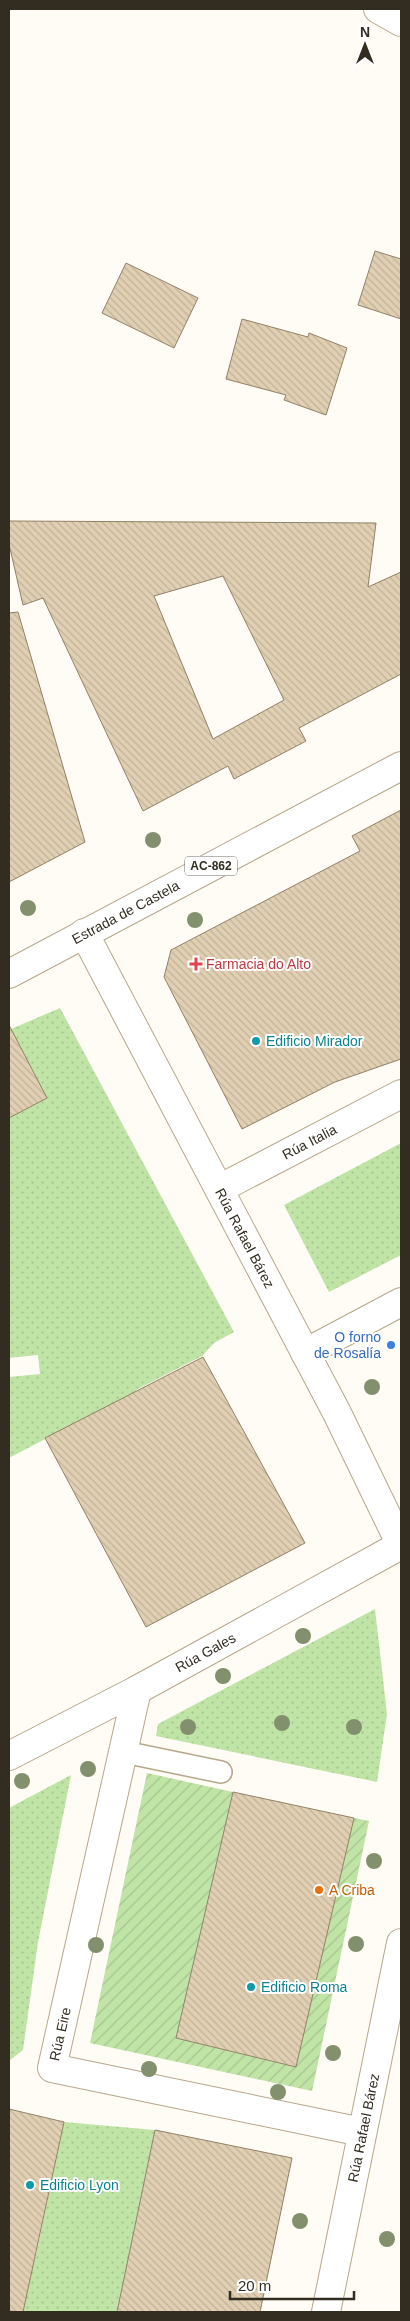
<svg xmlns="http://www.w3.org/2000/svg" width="410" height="2321" viewBox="0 0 410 2321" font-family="Helvetica,sans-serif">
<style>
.grass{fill:url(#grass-dots)}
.garden{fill:url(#garden-furrows)}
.building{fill:url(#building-back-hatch);stroke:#918166;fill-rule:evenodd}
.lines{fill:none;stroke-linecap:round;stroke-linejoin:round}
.service-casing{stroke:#b7a78b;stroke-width:24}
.minor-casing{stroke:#b7a78b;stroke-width:30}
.tertiary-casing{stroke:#b7a78b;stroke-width:30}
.primary-casing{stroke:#b7a78b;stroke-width:30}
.service{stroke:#fff;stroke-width:21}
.minor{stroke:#fff;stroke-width:28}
.tertiary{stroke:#fff;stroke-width:28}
.primary{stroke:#fff;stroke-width:28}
.tree{fill:#83906e}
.health-dot{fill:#e0444e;stroke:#fff;stroke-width:2}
.culture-dot{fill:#0f9aa8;stroke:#fff;stroke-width:2}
.shop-dot{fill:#3f7fe0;stroke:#fff;stroke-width:2}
.food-dot{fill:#e8710a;stroke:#fff;stroke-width:2}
.labels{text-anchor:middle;stroke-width:4;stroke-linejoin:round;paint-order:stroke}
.shield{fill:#fff;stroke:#706b64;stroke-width:1}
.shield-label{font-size:12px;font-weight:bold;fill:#322c21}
.street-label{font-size:14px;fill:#322c21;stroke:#fff}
.health-label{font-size:14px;fill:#be3a42;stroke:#fff;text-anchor:start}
.culture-label{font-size:14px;fill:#0d838f;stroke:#fff;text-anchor:start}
.shop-label{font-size:14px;fill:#366cbe;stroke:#fff;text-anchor:end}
.food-label{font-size:14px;fill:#c56008;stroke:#fff;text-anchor:start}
</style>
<defs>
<pattern id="grass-dots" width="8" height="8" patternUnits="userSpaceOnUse" patternTransform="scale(1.25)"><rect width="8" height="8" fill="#c0e4a6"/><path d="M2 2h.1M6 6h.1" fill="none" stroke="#a5c48f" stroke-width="1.8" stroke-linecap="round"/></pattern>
<pattern id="garden-furrows" width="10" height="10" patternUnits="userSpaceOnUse" patternTransform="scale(1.25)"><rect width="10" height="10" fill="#c0e4a6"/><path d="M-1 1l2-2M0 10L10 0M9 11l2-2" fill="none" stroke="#a5c48f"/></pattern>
<pattern id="building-back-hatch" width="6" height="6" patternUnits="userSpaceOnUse" patternTransform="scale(1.25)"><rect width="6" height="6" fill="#e0cfb2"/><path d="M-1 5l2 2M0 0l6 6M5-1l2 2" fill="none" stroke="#c1b299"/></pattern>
</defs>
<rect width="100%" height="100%" fill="#fffbf5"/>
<g class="grass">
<polygon points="60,1008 234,1332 214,1343 202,1356 136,1390 151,1418 116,1402 9,1458 9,1377 40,1374 38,1355 9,1358 9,1118 47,1098 11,1029"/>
<polygon points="401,1143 401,1255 329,1292 284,1205"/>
<polygon points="375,1609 387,1714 377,1782 156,1736 158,1724"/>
<polygon points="71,1775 38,1942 23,2050 9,2061 9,1808"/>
<polygon points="64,2122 155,2130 117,2312 9,2312 9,2249 36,2255"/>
</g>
<polygon class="garden" points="147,1773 233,1792 176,2038 295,2067 354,1818 369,1821 312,2091 90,2043"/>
<g class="building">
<polygon points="375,251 401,259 401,319 358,305"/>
<polygon points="126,263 198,298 174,348 102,313"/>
<polygon points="242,319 308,337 309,333 347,348 326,415 284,400 286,395 226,379"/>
<path d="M 9,521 L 376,523 L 368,587 L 401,572 L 401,674 L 299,728 L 306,741 L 234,779 L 228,766 L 143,811 L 43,598 L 23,605 L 9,544 ZM 223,576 L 284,700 L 213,739 L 154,596 Z"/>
<polygon points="18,612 85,842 9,882 9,613"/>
<polygon points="401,810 401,1059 335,1082 242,1129 164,977 171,950 360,851 352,836"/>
<polygon points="9,1025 47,1098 9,1118"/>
<polygon points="203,1357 305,1543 146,1627 45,1438"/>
<polygon points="233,1792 354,1818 296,2067 176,2038"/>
<polygon points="9,2109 64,2122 23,2312 9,2311"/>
<polygon points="155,2130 292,2158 260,2312 117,2312"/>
</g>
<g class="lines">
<g class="service-casing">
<polyline id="service" points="124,1752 221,1772"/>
</g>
<g class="minor-casing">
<g id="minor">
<polyline points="378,9 401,22"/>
<path id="s1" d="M 219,1189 L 401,1094"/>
<polyline points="305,1353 401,1302"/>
<polyline points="137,1690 52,2068 362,2132"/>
<path id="s2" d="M 9,1756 L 137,1690 L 401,1545"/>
</g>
</g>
<g class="tertiary-casing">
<g id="tertiary">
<path id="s3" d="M 84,933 L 337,1413 L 401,1545"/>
<path id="s4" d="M 326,2312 L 401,1943"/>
</g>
</g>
<g class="primary-casing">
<g id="primary">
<path id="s5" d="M 9,974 L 401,766"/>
</g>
</g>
<use href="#service" class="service"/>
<use href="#minor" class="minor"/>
<use href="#tertiary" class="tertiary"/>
<use href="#primary" class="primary"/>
</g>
<g class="tree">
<circle cx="153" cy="840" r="8"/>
<circle cx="28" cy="908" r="8"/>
<circle cx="195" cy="920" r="8"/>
<circle cx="372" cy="1387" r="8"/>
<circle cx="303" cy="1636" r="8"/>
<circle cx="223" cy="1676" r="8"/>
<circle cx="282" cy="1723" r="8"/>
<circle cx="188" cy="1727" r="8"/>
<circle cx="354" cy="1727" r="8"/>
<circle cx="88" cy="1769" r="8"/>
<circle cx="22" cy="1781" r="8"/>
<circle cx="374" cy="1861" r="8"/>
<circle cx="356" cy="1944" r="8"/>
<circle cx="96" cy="1945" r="8"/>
<circle cx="333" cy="2053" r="8"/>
<circle cx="149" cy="2069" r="8"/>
<circle cx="278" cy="2092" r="8"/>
<circle cx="300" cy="2221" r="8"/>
<circle cx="387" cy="2239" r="8"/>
</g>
<path class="health-dot" d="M193.5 956.5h5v5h5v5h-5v5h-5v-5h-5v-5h5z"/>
<g class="culture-dot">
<circle cx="256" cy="1041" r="5"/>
<circle cx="251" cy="1987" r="5"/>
<circle cx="30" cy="2185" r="5"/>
</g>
<circle class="shop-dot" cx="391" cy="1345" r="5"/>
<circle class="food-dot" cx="319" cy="1890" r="5"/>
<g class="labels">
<rect class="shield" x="185" y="856.5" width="52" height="19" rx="4"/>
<g class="shield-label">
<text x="211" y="870">AC-862</text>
</g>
<g class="street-label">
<text dy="5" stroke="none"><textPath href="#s5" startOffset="132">Estrada de Castela</textPath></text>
<text dy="5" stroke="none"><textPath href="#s1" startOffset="102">Rúa Italia</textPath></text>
<text dy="5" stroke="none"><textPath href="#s3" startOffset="345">Rúa Rafael Bárez</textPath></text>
<text dy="5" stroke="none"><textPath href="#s2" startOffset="222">Rúa Gales</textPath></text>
<text transform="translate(60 2034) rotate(-77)" y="5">Rúa Eire</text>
<text dy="5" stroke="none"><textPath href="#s4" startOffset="188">Rúa Rafael Bárez</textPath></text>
</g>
<g class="health-label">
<text x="206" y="969">Farmacia do Alto</text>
</g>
<g class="culture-label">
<text x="266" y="1046">Edificio Mirador</text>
<text x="261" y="1992">Edificio Roma</text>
<text x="40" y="2190">Edificio Lyon</text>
</g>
<g class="shop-label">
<text x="381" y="1342">O forno<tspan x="381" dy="16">de Rosalía</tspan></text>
</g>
<g class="food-label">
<text x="329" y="1895">A Criba</text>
</g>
</g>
<rect width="410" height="2321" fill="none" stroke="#322c21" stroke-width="20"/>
<g transform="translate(365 45)" stroke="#ffffff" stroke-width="4" paint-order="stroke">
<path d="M0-4L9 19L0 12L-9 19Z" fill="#322c21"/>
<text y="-8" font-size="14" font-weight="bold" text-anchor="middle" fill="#322c21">N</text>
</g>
<path d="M230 2291v8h124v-8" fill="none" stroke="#322c21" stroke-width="2.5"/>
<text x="238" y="2291" font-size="15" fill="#322c21" stroke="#ffffff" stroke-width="4" paint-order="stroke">20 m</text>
</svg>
